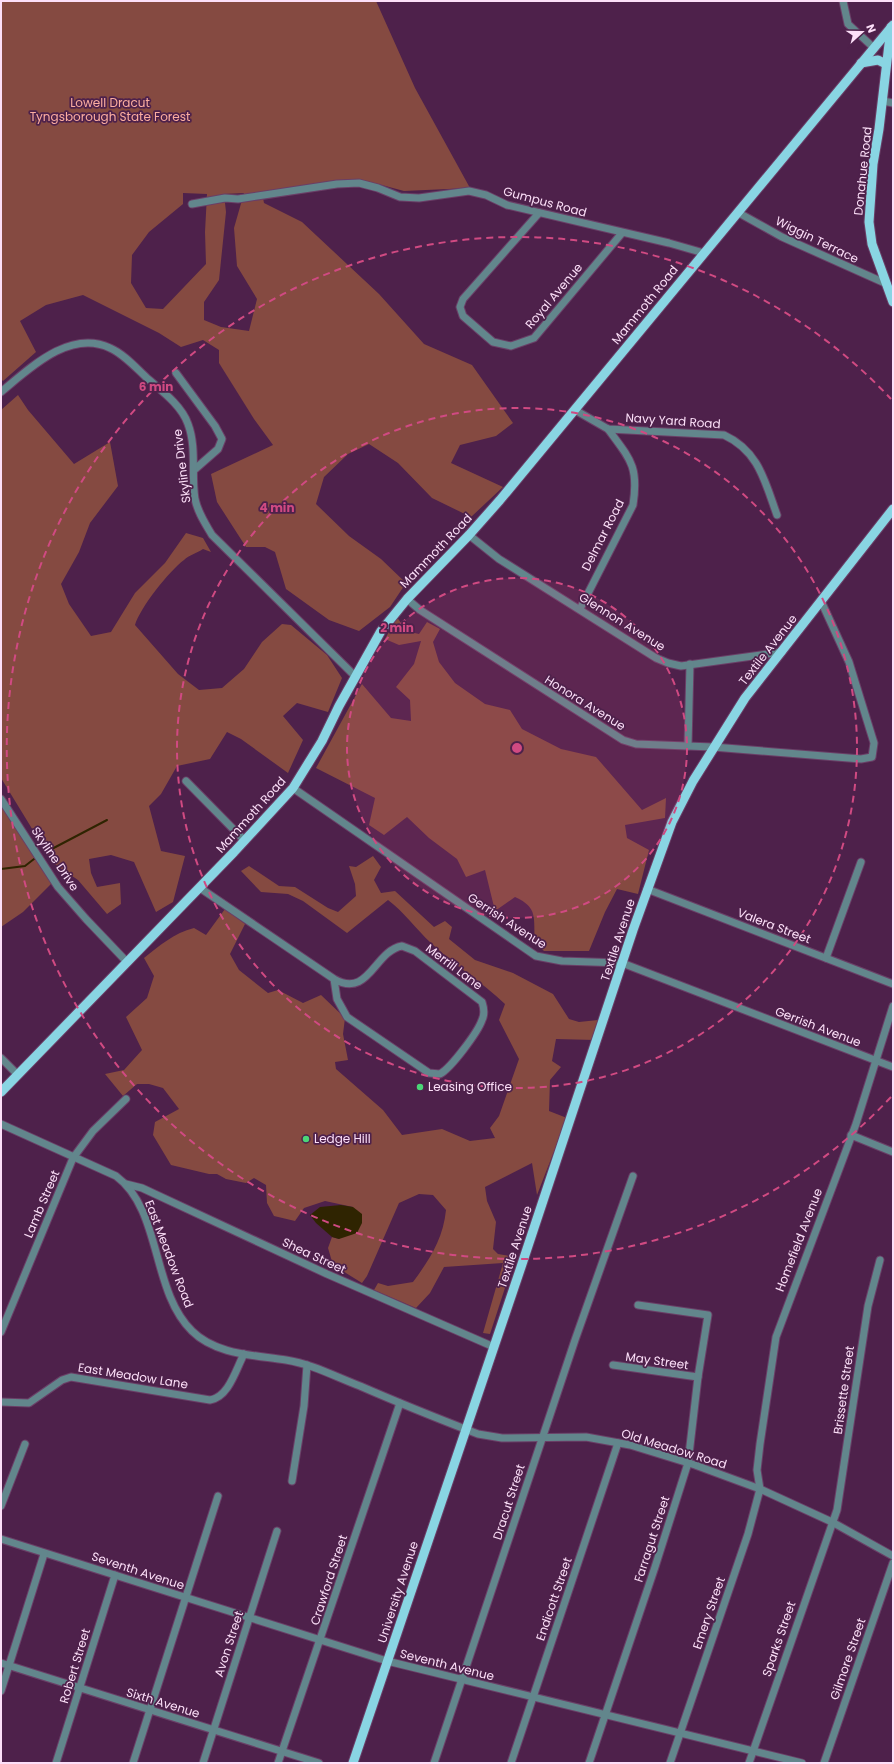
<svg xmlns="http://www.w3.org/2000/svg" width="894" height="1764" viewBox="0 0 894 1764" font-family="Poppins,sans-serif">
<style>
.green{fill:#854a41;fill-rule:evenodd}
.water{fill:#2f2401}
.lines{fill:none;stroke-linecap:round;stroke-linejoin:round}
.stream{stroke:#2f2401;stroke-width:2}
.minor-casing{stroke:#6a3f67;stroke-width:9}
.major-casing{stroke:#6a3f67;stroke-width:11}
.minor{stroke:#62868c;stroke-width:7}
.major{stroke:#89d5e3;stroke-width:9}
.ring{fill:none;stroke:#d04a82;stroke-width:2;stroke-dasharray:7 5}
.poi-dot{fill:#4bd677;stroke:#4e214b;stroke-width:1.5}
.labels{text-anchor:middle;stroke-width:3.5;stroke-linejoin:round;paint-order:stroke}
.park-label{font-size:12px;fill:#fcaea0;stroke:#4e214b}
.street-label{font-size:12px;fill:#fcdff8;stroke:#4e214b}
.poi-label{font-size:12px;fill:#fcdff8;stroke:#4e214b;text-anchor:start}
.centre{fill:#d04a82;stroke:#4e214b;stroke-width:2}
.ring-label{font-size:12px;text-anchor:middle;font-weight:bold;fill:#d04a82;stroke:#4e214b;stroke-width:3.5;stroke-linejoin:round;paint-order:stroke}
</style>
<rect width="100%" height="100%" fill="#4e214b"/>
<g class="green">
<path d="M 1,1 L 376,1 L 415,88 L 470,188 L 404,191 L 378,184 L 359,182 L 262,193 L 264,203 L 302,222 L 379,294 L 424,344 L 472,365 L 513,423 L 496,436 L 460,445 L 451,463 L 503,487 L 471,517 L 432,498 L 398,463 L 369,444 L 348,454 L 324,477 L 316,504 L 349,536 L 381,559 L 406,583 L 390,607 L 359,631 L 329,620 L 286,589 L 275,552 L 265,547 L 246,547 L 217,502 L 211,474 L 273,445 L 254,419 L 219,363 L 219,350 L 203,340 L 181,347 L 159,333 L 83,295 L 46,305 L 20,321 L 36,352 L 3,381 L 1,379 ZM 183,193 L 207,194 L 205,232 L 206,264 L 163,309 L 146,308 L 131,283 L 132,255 L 149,232 L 183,204 ZM 244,193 L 234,228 L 237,266 L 257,299 L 249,331 L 221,327 L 204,320 L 204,302 L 219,280 L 226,212 L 224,194 Z"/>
<path d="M 18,395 L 28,410 L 74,464 L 110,442 L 118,486 L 90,523 L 79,552 L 61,584 L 69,604 L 91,636 L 111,632 L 135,593 L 165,563 L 186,533 L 203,538 L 211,552 L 203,549 C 197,553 189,555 184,560 C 169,571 140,608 135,625 L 178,674 L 199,690 L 222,688 L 244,669 L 262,642 L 282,624 L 291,625 L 327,655 L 342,678 L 328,712 L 297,703 L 283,716 L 303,740 L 288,773 L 241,739 L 227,732 L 210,759 L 177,766 L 161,794 L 149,806 L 161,851 L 185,856 L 173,902 L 156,912 L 134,862 L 111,855 L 89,859 L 91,873 L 97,887 L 120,883 L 121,904 L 107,914 L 78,880 L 53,863 L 1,778 L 1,410 Z"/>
<path d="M 397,617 L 406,631 L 419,634 L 427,622 L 440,629 L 433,642 L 439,662 L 455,683 L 485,704 L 510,710 L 522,729 L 561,749 L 596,757 L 642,810 L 666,798 L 665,818 L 625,825 L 627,838 L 649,850 L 638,894 L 617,889 L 605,912 L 589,951 L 544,951 L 535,942 C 533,918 539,908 515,897 L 495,911 L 485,870 L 466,877 L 457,859 L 429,838 L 407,817 L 384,835 L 369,825 L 375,798 L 316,768 L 362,684 L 391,718 L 411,721 L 410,700 L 396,687 L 414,664 L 421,641 L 399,645 L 385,639 Z"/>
<polygon points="1,805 52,883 23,912 1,927"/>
<path d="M 373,856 L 381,867 L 374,880 L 381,893 L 395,891 L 434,927 L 445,921 L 452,927 L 449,939 L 475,960 L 513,973 L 553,994 L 569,1019 L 579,1022 L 598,1020 L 595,1040 L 556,1039 L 552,1061 L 561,1067 L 550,1080 L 549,1111 L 567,1118 L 537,1195 L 532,1163 L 485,1187 L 487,1201 L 496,1222 L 493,1249 L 498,1254 L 515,1257 L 490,1334 L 483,1333 L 503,1263 L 444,1267 L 430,1293 L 416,1308 L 374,1290 L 378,1283 L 388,1286 L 413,1282 C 430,1259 443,1239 446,1210 L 433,1195 L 419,1194 L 399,1203 L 367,1276 L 362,1283 L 333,1265 L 328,1248 L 332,1237 L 339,1239 L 353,1207 L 325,1201 L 304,1208 L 295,1221 L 274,1216 L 267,1203 L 266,1185 L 254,1178 L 246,1183 L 226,1179 L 217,1174 L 209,1174 L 171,1165 L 153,1135 L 155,1122 L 179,1109 L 163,1088 L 149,1084 L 137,1084 L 123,1096 L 105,1074 L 124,1070 L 142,1050 L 126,1017 L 147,998 L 154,976 L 144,958 C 159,946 174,933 194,928 L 206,935 L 225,909 L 245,924 L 230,954 L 239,970 L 268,993 L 278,990 L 303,1003 L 321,995 L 345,1018 L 343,1034 L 348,1060 L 335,1062 L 336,1069 L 383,1110 L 402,1135 L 442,1129 L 470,1141 L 495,1138 L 490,1128 L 499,1116 L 519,1059 L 499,1020 L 505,1004 C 482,982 454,965 431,943 C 416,929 404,912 388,900 L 347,933 L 303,901 L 288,894 L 261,892 L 241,871 L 249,866 L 279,886 L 295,887 L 328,908 L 338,912 L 356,896 L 355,884 L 349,866 L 356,867 Z"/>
</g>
<polygon class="water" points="341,1205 353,1207 362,1214 362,1223 357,1233 339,1239 332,1237 316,1223 310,1215 320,1207"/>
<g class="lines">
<g class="stream">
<polyline points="46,852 107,820"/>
<polyline points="1,869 25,866 34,859"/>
</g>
<g class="minor-casing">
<g id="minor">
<polyline points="843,1 848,24 874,48"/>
<polyline points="883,101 893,103"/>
<polyline points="192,204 225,198 238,199 337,184 359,183 378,188 400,197 419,198 469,191 486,195 507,205 669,243 704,253"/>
<polyline points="539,213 463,299 460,307 463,316 493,342 511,346 534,338 622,233"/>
<polyline points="739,213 782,237 887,284"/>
<polyline points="176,373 215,426 222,439 218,449 194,470"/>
<path d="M 1,392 C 30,368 70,329 110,348 C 124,354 137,369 148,379 C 162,391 182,406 188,424 C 197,448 191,474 195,499 C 198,513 205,523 212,535 L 356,677"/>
<path d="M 575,410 L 608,429 L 724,435 C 759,451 765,482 777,515"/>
<polyline points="469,535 499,559 656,658 668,663 681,666 782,652"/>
<polyline points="407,599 420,610 623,740 636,744 713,747 861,759 872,757 874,743 849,662 821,601"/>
<path d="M 580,609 L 633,505 C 639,466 630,459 608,429"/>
<polyline points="688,746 690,664"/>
<polyline points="186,781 245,841"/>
<polyline points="293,788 536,956 562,961 622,963 893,1067"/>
<polyline points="1,799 58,887 86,919 127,962"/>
<path d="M 200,888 L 334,979 L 337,999 L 347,1017 L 429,1073 L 440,1074 C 451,1068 478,1032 482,1020 C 485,1014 484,1008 482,1002 L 415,951 L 402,946 C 374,951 369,999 334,979"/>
<polyline points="647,889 893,984"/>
<polyline points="826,958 861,862"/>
<polyline points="1,1058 18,1075"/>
<path d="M 1,1124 L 116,1176 C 162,1210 151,1291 192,1331 C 216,1355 255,1355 286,1360 C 312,1364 336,1377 360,1386 C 399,1403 439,1419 478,1434 L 502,1438 L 586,1437 L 630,1445 L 695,1465 L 760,1489 L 832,1522 L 893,1556"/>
<polyline points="851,1135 893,1152"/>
<polyline points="126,1184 142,1188 327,1274 494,1347"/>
<polyline points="1,1332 73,1158 93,1131 126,1099"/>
<polyline points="613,1365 698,1377"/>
<path d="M 1,1402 L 29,1403 L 62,1380 L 71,1377 L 210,1400 C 229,1397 236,1369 244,1354"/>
<polyline points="292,1481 304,1406 307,1365"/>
<polyline points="1,1506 25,1444"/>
<polyline points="1,1539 387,1661 802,1763"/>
<polyline points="1,1663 319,1763"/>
<polyline points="1,1691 44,1554"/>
<polyline points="56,1763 115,1575"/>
<polyline points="133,1763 218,1496"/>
<polyline points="203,1763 277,1531"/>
<polyline points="278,1763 400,1403"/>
<polyline points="434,1763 575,1340 633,1176"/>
<polyline points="511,1763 618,1443"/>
<polyline points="589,1763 655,1567 688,1463 698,1377 708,1315 638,1305"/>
<polyline points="670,1763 748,1534 760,1489 757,1470 760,1444 776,1337 856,1124 893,1006"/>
<polyline points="749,1763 837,1510 868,1306 880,1260"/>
<polyline points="824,1763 893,1563"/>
</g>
</g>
<g class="major-casing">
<g id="major">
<polyline points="891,27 879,129 873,164 869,222 872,244 893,302"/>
<polyline points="861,63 878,60 886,64"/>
<polyline points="1,1092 234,852 293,788 322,741 339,706 381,631 407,599 469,535 500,500 893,25"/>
<polyline points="353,1763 521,1267 633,930 672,822 693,781 745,698 893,509"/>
</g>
</g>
<use href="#minor" class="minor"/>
<use href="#major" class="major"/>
</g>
<circle cx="517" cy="748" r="170" fill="#d04a82" fill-opacity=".12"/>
<g class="ring">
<circle cx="517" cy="748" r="170"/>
<circle cx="517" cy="748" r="340"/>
<path d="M891 1097A511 511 0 1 1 891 399"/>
</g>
<g class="poi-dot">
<circle cx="420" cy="1087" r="4"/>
<circle cx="306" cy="1139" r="4"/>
</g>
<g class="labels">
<g class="park-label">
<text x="110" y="107">Lowell Dracut<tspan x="110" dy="14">Tyngsborough State Forest</tspan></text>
</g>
<g class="street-label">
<text transform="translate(863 171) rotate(-84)" y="4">Donahue Road</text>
<text transform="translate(545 202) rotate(15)" y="4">Gumpus Road</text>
<text transform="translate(817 240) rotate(26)" y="4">Wiggin Terrace</text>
<text transform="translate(554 296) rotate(-50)" y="4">Royal Avenue</text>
<text transform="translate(645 305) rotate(-51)" y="4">Mammoth Road</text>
<text transform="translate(673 421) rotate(4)" y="4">Navy Yard Road</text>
<text transform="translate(182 466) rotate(-97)" y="4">Skyline Drive</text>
<text transform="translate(603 535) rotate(-63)" y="4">Delmar Road</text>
<text transform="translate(436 551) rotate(-46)" y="4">Mammoth Road</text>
<text transform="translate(622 622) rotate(32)" y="4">Glennon Avenue</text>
<text transform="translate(768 650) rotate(-52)" y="4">Textile Avenue</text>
<text transform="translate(585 703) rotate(32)" y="4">Honora Avenue</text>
<text transform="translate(251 815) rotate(-48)" y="4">Mammoth Road</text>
<text transform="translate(55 859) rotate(56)" y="4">Skyline Drive</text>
<text transform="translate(507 921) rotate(33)" y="4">Gerrish Avenue</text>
<text transform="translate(774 926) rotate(21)" y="4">Valera Street</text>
<text transform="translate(618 940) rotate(-72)" y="4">Textile Avenue</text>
<text transform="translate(454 967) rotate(37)" y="4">Merrill Lane</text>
<text transform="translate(818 1027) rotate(21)" y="4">Gerrish Avenue</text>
<text transform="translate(42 1204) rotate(-67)" y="4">Lamb Street</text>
<text transform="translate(799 1240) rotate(-69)" y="4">Homefield Avenue</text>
<text transform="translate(515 1247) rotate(-72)" y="4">Textile Avenue</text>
<text transform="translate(169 1254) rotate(69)" y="4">East Meadow Road</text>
<text transform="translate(314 1256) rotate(25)" y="4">Shea Street</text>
<text transform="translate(657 1361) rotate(8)" y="4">May Street</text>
<text transform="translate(133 1376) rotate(9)" y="4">East Meadow Lane</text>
<text transform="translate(844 1390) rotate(-82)" y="4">Brissette Street</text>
<text transform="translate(674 1449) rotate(17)" y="4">Old Meadow Road</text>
<text transform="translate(509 1502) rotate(-72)" y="4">Dracut Street</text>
<text transform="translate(652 1539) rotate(-72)" y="4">Farragut Street</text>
<text transform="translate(138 1571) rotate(18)" y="4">Seventh Avenue</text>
<text transform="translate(329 1580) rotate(-72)" y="4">Crawford Street</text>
<text transform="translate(398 1592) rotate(-72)" y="4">University Avenue</text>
<text transform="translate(554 1599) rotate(-71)" y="4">Endicott Street</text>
<text transform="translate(709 1613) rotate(-71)" y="4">Emery Street</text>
<text transform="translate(779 1639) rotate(-71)" y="4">Sparks Street</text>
<text transform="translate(229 1644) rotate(-72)" y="4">Avon Street</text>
<text transform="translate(848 1659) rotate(-71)" y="4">Gilmore Street</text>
<text transform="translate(447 1665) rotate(14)" y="4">Seventh Avenue</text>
<text transform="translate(75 1666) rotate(-73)" y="4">Robert Street</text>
<text transform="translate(163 1703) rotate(17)" y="4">Sixth Avenue</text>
</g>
<g class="poi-label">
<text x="428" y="1091">Leasing Office</text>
<text x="314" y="1143">Ledge Hill</text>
</g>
</g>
<circle cx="517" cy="748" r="6" class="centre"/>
<g class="ring-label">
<text x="156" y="391">6 min</text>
<text x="277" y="512">4 min</text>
<text x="397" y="632">2 min</text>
</g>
<rect width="894" height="1764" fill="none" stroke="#fcdff8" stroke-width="4"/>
<g transform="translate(862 32) rotate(69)" stroke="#4e214b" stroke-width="3" paint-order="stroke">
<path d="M0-3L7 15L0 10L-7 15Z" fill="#fcdff8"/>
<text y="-6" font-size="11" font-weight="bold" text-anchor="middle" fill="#fcdff8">N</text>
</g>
</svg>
